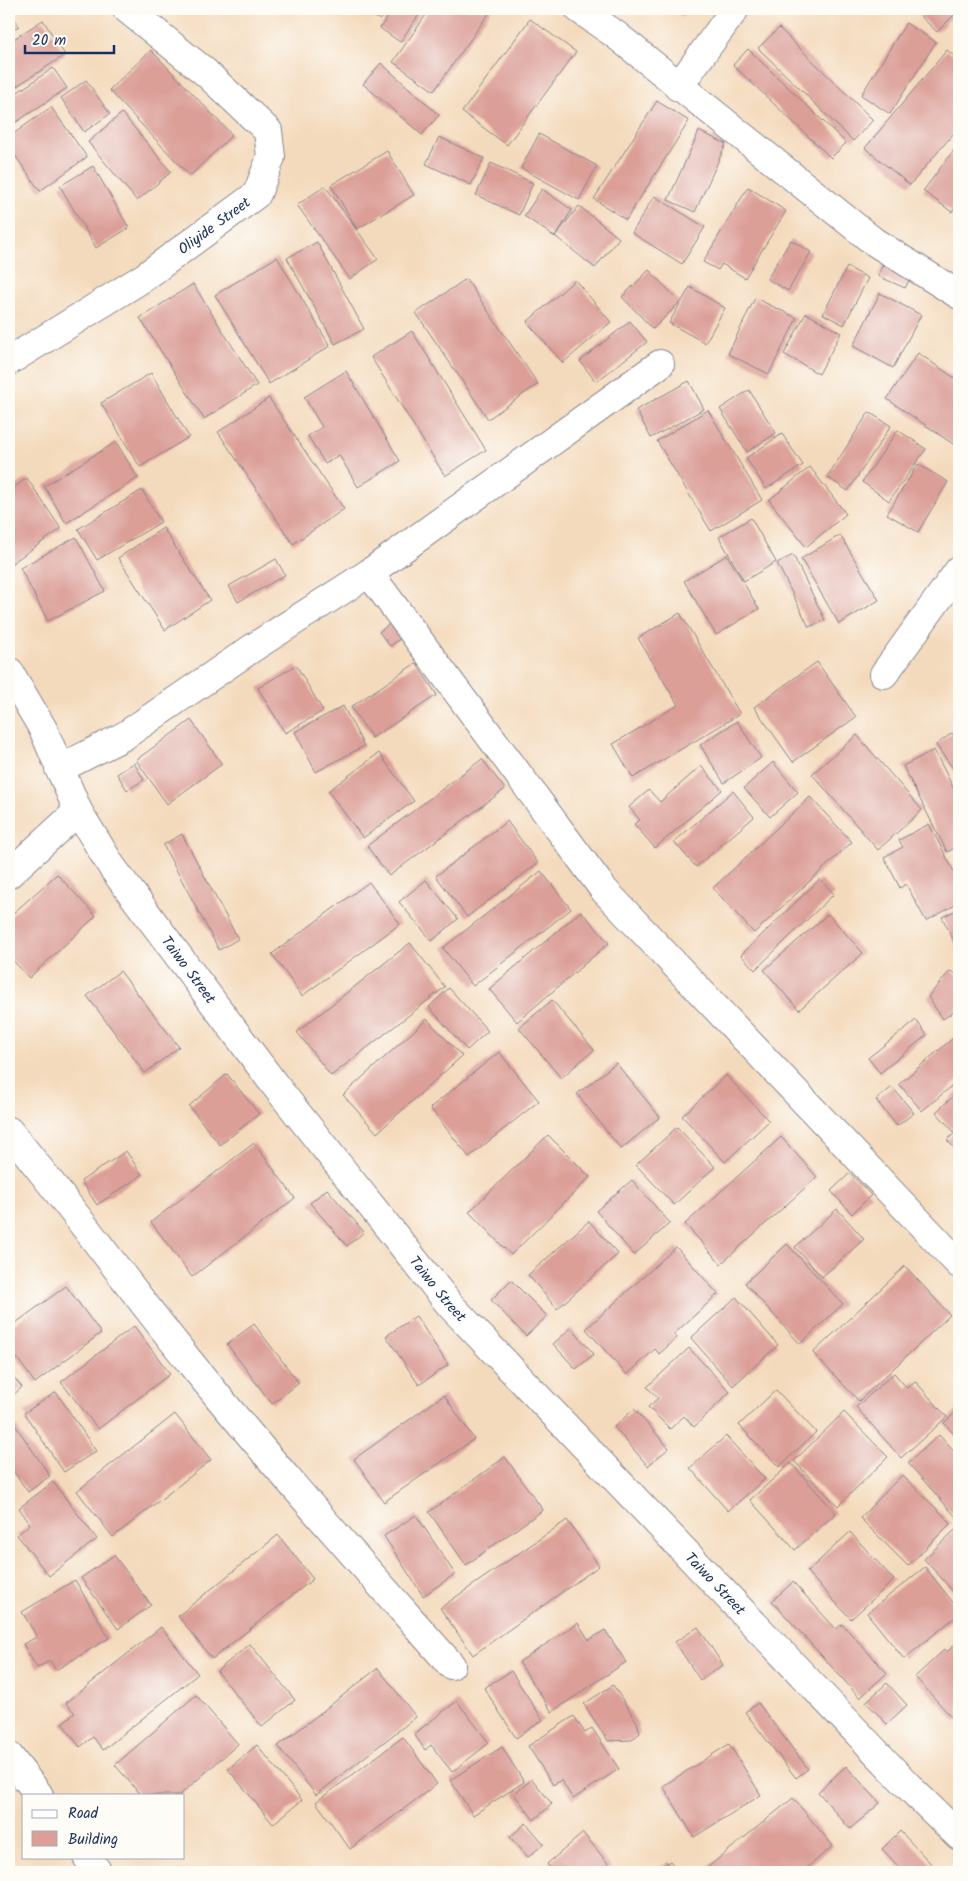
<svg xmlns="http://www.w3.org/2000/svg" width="968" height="1881" viewBox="0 0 968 1881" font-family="Kalam,sans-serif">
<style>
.building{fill:#db9f98}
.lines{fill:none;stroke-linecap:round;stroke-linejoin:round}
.street-casing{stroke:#88848d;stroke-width:30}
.street{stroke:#fff;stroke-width:28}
.labels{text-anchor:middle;stroke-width:4;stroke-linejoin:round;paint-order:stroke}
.street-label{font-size:15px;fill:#1b2f5e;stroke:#fdfcf7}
</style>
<rect width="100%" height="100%" fill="#fdfcf7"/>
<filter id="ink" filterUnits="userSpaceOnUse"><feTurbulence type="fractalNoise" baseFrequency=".02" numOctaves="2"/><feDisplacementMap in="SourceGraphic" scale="10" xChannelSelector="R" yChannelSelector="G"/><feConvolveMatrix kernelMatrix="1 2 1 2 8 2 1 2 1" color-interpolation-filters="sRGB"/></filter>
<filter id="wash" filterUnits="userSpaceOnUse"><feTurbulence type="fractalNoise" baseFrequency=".0096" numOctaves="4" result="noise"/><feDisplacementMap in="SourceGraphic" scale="20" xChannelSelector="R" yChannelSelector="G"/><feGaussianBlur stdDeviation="1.12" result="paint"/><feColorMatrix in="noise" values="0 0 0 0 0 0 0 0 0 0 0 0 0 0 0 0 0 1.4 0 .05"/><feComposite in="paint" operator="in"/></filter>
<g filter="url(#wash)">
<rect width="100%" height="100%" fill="#f4dabc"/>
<g id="blocks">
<g class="building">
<polygon points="363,9 387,9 380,20"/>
<polygon points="393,9 423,9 400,42 380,28"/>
<polygon points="430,9 492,9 434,91 393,62"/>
<polygon points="673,9 688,9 682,16"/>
<polygon points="913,9 959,9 959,10 937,32"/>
<polygon points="9,11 19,26 9,32"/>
<polygon points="530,19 576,52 507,145 462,112"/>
<polygon points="43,20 65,55 9,91 9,42"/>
<polygon points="906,23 936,42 890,114 861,95"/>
<polygon points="779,28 873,120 853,141 758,48"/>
<polygon points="748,49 846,143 831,158 733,65"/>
<polygon points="151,50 232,135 190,176 109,90"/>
<polygon points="947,50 959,60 959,127 910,185 865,148"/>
<polygon points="381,63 439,115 422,135 363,84"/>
<polygon points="53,68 67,88 9,127 9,98"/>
<polygon points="86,80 110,114 84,132 61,98"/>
<polygon points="657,101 689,121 626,220 594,199"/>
<polygon points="51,107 87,157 40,191 9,147 9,137"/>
<polygon points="122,113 171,172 137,201 88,142"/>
<polygon points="699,131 726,144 695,212 668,200"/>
<polygon points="539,134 597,166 579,200 521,168"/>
<polygon points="439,137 484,158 471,185 426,164"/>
<polygon points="959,143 959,203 952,212 923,191"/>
<polygon points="387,151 414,195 357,229 331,185"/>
<polygon points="491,163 533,183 519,215 476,195"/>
<polygon points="93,166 129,228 96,248 60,186"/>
<polygon points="325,186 378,259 350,279 297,205"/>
<polygon points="748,187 786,211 745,278 722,264 718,270 703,262"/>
<polygon points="542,189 572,210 555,237 524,216"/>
<polygon points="654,196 705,227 682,264 632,233"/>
<polygon points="579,206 619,238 595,268 555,236"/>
<polygon points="791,240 811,252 788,291 767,279"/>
<polygon points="317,242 364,329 335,344 287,258"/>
<polygon points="277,257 330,346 269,384 215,295"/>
<polygon points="883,264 911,277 905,288 878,276"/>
<polygon points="847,267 868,278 844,325 823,314"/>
<polygon points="649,270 680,302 653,329 622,297"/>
<polygon points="466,279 538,384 488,419 416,313"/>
<polygon points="575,280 611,322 563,363 527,322"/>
<polygon points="193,284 257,385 204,419 140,318"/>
<polygon points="690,287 725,308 705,343 669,323"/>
<polygon points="880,293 921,315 893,368 853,346"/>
<polygon points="755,298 797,318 769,374 728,354"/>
<polygon points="806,313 841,333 819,374 784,354"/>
<polygon points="630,321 647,342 596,382 580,361"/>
<polygon points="412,331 486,450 445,476 371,357"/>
<polygon points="918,353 959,381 959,448 887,399"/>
<polygon points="346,371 400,461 358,487 339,455 325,464 308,436 322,427 304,397"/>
<polygon points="151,373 189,437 140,467 101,403"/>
<polygon points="689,381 704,409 651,438 636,410"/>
<polygon points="749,390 776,433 747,452 720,409"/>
<polygon points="269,398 344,509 293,544 218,432"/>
<polygon points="708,410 762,500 711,531 657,441"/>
<polygon points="869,412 891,426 848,491 827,477"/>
<polygon points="898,430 926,449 889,501 862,482"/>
<polygon points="782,434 803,465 766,489 746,458"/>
<polygon points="116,442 138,478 66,523 44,486"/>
<polygon points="918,464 948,482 918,532 887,514"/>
<polygon points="810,467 846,514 806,547 769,500"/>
<polygon points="27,478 61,529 9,565 9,491"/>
<polygon points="142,490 161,522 97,560 78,529"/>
<polygon points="751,518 776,562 744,581 719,537"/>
<polygon points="163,528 210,600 165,630 118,558"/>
<polygon points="840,535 879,600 839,624 801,559"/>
<polygon points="76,537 105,591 48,621 20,568"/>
<polygon points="727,555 759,609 716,635 684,581"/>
<polygon points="793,555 825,620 809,627 777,563"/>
<polygon points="276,559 285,575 238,602 229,586"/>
<polygon points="680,613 740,714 633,778 613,744 678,705 638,638"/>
<polygon points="393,621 404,636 390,646 379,632"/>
<polygon points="817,662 856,717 793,762 754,707"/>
<polygon points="416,663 437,695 372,738 351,707"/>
<polygon points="296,665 323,711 285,733 258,688"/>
<polygon points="343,706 364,746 316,772 295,732"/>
<polygon points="191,720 222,764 167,804 136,760"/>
<polygon points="737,721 761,758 724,783 700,745"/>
<polygon points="952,733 959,742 959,777 936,745"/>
<polygon points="857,735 922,810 878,850 812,774"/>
<polygon points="934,750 959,799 959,846 947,852 903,766"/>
<polygon points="379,753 414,801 363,838 328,791"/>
<polygon points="482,759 505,789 389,876 367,846"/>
<polygon points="773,762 798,792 770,817 744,788"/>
<polygon points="134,763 144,780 127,790 117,774"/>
<polygon points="701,766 722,790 655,848 634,824 640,820 629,807 649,790 660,802"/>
<polygon points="733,791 754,817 696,867 674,842"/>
<polygon points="810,797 852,842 754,933 713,888"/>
<polygon points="507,821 538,863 467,917 436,876"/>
<polygon points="929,824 959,881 959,903 926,921 906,884 900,888 884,857 903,847 899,840"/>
<polygon points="182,834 238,939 219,950 163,845"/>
<polygon points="541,871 571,909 473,986 443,948"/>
<polygon points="57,874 96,916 29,978 9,956 9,917"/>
<polygon points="820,879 834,894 755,970 741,955"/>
<polygon points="426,880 458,919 432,941 399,902"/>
<polygon points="369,882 400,924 302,996 272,954"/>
<polygon points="959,909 959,951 942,917"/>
<polygon points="581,911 609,943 517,1022 489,989"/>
<polygon points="828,914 863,953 799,1010 764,970"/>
<polygon points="410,943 445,987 331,1076 297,1032"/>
<polygon points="120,971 179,1047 145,1073 87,996"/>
<polygon points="950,971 959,975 959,1008 943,1019 928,997"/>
<polygon points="449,988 488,1031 467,1050 429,1007"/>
<polygon points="552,1000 594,1050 561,1078 519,1028"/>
<polygon points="427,1019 462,1056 377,1133 343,1095"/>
<polygon points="916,1020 927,1035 880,1073 868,1058"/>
<polygon points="959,1033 959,1080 922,1111 899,1084"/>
<polygon points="499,1052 539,1101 469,1157 430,1108"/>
<polygon points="616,1063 660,1117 621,1149 577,1094"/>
<polygon points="227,1074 259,1114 220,1145 189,1106"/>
<polygon points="726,1075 769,1121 725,1162 682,1116"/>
<polygon points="892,1087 914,1113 897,1126 876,1100"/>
<polygon points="959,1091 959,1153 947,1140 955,1133 936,1112"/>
<polygon points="677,1127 715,1167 674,1205 636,1165"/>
<polygon points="548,1135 590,1177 511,1255 469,1212"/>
<polygon points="781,1137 817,1177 721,1264 685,1224"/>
<polygon points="254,1143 295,1198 192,1277 151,1222"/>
<polygon points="126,1151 142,1175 97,1205 81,1181"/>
<polygon points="850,1173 871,1195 852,1214 831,1191"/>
<polygon points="632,1180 670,1223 634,1255 596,1211"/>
<polygon points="327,1189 364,1232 347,1246 310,1203"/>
<polygon points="837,1209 864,1239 822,1277 795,1247"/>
<polygon points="589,1221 618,1254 557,1309 528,1275"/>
<polygon points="787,1244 843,1304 800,1344 745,1283"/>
<polygon points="676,1247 718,1294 674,1334 677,1338 659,1354 655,1349 627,1375 586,1329"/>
<polygon points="905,1266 950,1315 859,1401 813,1353"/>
<polygon points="511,1280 547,1316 526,1336 491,1300"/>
<polygon points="66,1286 101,1333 35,1383 9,1347 9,1328"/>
<polygon points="736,1297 778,1345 733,1386 691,1338"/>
<polygon points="416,1316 448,1365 419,1385 386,1336"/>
<polygon points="254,1324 299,1383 272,1404 227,1344"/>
<polygon points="134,1326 170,1374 98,1429 61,1382"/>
<polygon points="571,1328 594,1354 576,1369 553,1344"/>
<polygon points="689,1348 730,1392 694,1427 684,1416 670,1429 648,1407 658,1398 647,1387"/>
<polygon points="9,1372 22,1387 9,1399"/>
<polygon points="894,1373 907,1388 915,1381 947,1417 901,1458 856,1407"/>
<polygon points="776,1390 816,1432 779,1467 739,1425"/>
<polygon points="56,1392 96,1451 64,1472 24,1413"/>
<polygon points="444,1395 474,1439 384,1502 354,1459"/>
<polygon points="634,1409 669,1448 648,1466 614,1427"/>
<polygon points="959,1409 959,1440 944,1423"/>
<polygon points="844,1412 888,1457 838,1506 794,1461"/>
<polygon points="175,1414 211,1460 113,1537 77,1491"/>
<polygon points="9,1416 50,1476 28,1492 9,1465"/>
<polygon points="939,1435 959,1457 959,1516 957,1518 908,1463"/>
<polygon points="726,1436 765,1479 728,1511 690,1468"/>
<polygon points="505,1457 543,1510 466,1565 429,1512"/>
<polygon points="791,1463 836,1513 795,1550 750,1500"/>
<polygon points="902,1475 951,1523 908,1566 860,1518"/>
<polygon points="53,1482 97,1539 49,1576 17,1535 30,1524 19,1508"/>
<polygon points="416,1515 455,1574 423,1596 384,1536"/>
<polygon points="567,1520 599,1566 473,1655 440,1608"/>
<polygon points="955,1530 959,1534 959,1598 924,1559"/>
<polygon points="850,1532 894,1580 851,1619 807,1572"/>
<polygon points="278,1535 313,1579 212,1659 178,1616"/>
<polygon points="114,1555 151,1605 118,1629 81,1578"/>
<polygon points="925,1567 959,1610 959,1614 904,1659 867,1613"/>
<polygon points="75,1580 109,1638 56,1670 50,1661 37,1668 23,1644 37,1637 22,1612"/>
<polygon points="793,1582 836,1629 842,1624 887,1673 860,1698 772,1601"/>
<polygon points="578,1623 589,1640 605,1630 626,1662 552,1712 519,1662"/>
<polygon points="161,1627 198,1674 103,1750 93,1737 80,1747 62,1723 75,1713 66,1703"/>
<polygon points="698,1627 723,1665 700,1680 675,1642"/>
<polygon points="959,1641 959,1719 956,1722 915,1677 945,1649 947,1652"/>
<polygon points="250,1644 295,1700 262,1727 217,1671"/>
<polygon points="378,1668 416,1717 316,1795 278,1746"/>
<polygon points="511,1671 543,1720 516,1738 484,1688"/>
<polygon points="887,1683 907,1705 887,1724 866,1702"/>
<polygon points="613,1685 637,1722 640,1733 632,1740 608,1741 584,1704"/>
<polygon points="196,1695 238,1744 180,1795 141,1795 115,1765"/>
<polygon points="457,1701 489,1743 452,1772 431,1745 425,1750 414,1734"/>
<polygon points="758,1703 808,1769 796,1778 745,1712"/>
<polygon points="574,1716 585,1733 592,1728 619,1769 573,1799 561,1780 553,1785 528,1746"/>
<polygon points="403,1737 437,1784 350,1849 316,1802"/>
<polygon points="729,1744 761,1795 694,1837 663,1786"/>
<polygon points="257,1745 302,1800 273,1824 228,1769"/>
<polygon points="502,1747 524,1782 473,1815 450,1780"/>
<polygon points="846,1766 880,1803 850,1829 818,1792"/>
<polygon points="532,1779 552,1804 534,1820 514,1794"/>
<polygon points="793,1798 833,1846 802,1872 702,1872"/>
<polygon points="526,1823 544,1844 528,1857 510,1837"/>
<polygon points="900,1831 939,1872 904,1872 882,1849"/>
<polygon points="583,1833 611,1867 604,1872 554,1872 547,1864"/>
<polygon points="670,1861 679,1872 655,1872"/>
<polygon points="843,1869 851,1872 836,1872"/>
</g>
</g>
</g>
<g filter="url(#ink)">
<use href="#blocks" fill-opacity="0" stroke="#88848d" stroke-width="1"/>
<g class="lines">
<g class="street-casing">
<g id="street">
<polyline points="579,9 616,35 873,241 959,295"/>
<polyline points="678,87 735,9"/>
<path id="s1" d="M 9,361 L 143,278 L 257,194 L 271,157 L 268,131 L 205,72 L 127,9"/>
<polyline points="369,573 604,890 959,1264"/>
<path id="s2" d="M 9,671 L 43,729 L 78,811 L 112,867 L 274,1084 L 450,1305 L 914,1792 L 959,1836"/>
<polyline points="884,674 959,570"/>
<polyline points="59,769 124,736 251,649 369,573 660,364"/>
<polyline points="9,874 78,811"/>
<path d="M 9,1131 C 71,1206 128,1285 189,1361 C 273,1465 362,1564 451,1665"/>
<polyline points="9,1756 39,1795"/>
<polyline points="87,1857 98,1872"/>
</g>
</g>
<use href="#street" class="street"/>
</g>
</g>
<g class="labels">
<g class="street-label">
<text dy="5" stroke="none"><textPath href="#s1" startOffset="246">Oliyide Street</textPath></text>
<text dy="5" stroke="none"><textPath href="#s2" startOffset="350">Taiwo Street</textPath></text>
<text dy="5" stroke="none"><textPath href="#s2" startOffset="755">Taiwo Street</textPath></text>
<text dy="5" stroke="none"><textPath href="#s2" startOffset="1160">Taiwo Street</textPath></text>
</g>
</g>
<rect width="968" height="1881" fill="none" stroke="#fdfcf7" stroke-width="30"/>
<rect x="22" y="1794" width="162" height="65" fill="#fdfcf7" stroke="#a3aaba"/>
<rect x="32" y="1810" width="25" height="8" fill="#ffffff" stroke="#a3aaba"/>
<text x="68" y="1818" font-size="15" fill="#1b2f5e">Road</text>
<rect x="32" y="1831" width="25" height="15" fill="#db9f98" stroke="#a3aaba"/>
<text x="68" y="1844" font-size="15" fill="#1b2f5e">Building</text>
<path d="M25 45v8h89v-8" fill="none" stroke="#1b2f5e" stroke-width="2.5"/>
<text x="32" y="45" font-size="15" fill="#1b2f5e" stroke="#fdfcf7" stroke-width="4" paint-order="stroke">20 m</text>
</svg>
